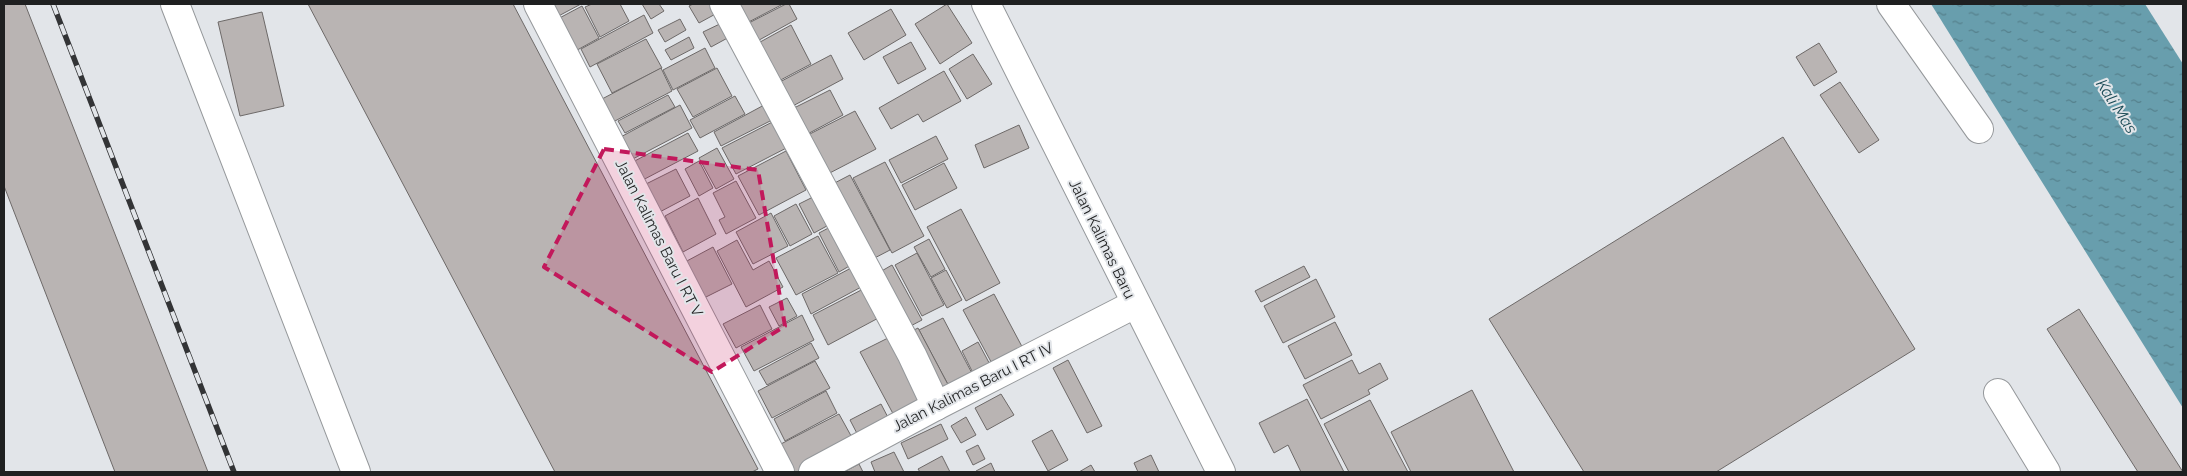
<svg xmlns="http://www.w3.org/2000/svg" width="2187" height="476" viewBox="0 0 2187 476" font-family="Raleway,sans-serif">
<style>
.water{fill:url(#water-ripples)}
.building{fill:#b9b4b3;stroke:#6d6968}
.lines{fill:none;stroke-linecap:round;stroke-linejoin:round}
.minor-casing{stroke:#95989b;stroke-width:30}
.minor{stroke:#fff;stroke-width:28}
.rail-casing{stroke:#333436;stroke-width:5.5}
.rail{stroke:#e2e5e9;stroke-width:4;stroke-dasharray:11;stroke-linecap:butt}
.marked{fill:#c2185b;fill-opacity:0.2;stroke:#c2185b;stroke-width:4;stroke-dasharray:10 6;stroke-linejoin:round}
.labels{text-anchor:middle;stroke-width:4;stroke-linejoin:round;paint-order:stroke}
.street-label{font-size:15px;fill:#1f2021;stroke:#e2e5e9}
.water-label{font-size:16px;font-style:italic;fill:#1b4b56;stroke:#e2e5e9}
</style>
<defs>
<pattern id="water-ripples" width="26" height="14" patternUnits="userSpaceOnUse" patternTransform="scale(1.25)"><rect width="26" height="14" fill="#689ead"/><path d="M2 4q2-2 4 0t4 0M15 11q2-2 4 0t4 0" fill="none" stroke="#55808c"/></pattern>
</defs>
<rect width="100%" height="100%" fill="#e2e5e9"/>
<polygon class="water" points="1931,4 2145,4 2183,64 2183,408"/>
<g class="building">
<polygon points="4,4 25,4 208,472 115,472 4,186"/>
<polygon points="308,4 513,4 758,469 752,472 555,472"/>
<polygon points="543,4 581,4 551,20"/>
<polygon points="592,4 620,4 629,21 600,37 585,7"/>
<polygon points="642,4 659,4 664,11 651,19"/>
<polygon points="693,4 717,4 721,11 699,23 689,6"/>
<polygon points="732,4 783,4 743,25"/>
<polygon points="786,4 789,4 797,19 752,44 743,26"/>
<polygon points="947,4 972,43 940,64 915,24"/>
<polygon points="582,6 599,38 570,54 552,22"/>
<polygon points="891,9 906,35 864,60 848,33"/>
<polygon points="262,12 284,106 240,116 218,22"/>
<polygon points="644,15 653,33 590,67 581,49"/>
<polygon points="680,19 686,30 665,42 658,30"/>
<polygon points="726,21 733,35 711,47 703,32"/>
<polygon points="791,25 811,64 773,84 753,46"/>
<polygon points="689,37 694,48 671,60 665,50"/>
<polygon points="646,39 662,68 612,93 597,64"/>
<polygon points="911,42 926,69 898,84 883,57"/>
<polygon points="1819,43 1837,72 1814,86 1796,57"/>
<polygon points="705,48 715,68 673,90 663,70"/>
<polygon points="973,54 992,84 967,99 949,69"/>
<polygon points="831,55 843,79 789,108 776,84"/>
<polygon points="661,68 672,91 613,122 602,99"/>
<polygon points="717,68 732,96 693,117 677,89"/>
<polygon points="944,71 961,101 923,122 918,114 891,129 879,108"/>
<polygon points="1840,82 1879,140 1859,153 1820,95"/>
<polygon points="830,90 843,115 800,138 786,112"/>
<polygon points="668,95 675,107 625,133 618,121"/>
<polygon points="735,96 745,114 700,138 690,120"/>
<polygon points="766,104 774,119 721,146 714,132"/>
<polygon points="680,105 692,128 629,161 617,139"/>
<polygon points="855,111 876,149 822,177 802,138"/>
<polygon points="782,117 796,143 736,174 722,148"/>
<polygon points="1019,125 1029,148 984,168 975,145"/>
<polygon points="688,133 698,151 639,182 629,164"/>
<polygon points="936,136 948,159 901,183 889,160"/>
<polygon points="1783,137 1915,349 1716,472 1584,472 1489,319"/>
<polygon points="717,148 734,179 716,189 699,158"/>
<polygon points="786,151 806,190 759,215 738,176"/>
<polygon points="699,161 713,188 699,196 685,169"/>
<polygon points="885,162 924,236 892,253 853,178"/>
<polygon points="944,163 957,188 915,210 902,185"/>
<polygon points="676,169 690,196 654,215 640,187"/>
<polygon points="850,175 890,250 865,263 825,188"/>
<polygon points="736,181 756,218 726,234 719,220 725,217 713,193"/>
<polygon points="821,193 836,221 814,233 799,204"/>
<polygon points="698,198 716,234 683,252 665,216"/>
<polygon points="796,204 812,234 790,246 774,216"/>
<polygon points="961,209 1000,283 966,301 927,227"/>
<polygon points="771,213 788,246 753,264 736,232"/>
<polygon points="838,223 858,261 839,272 819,233"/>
<polygon points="818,236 838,273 796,295 776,258"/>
<polygon points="929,239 945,269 931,277 914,247"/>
<polygon points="737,240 753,270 769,261 783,287 746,307 717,251"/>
<polygon points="713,247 732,284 704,298 685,262"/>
<polygon points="917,253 944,305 922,316 895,265"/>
<polygon points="892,265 922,320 901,331 873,276"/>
<polygon points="1304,266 1310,277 1261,302 1255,291"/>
<polygon points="853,267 863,286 811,314 802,294"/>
<polygon points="946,270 962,300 947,308 931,278"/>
<polygon points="1316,279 1335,317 1283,343 1264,306"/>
<polygon points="869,286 884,315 828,345 813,315"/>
<polygon points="994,294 1027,356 996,371 963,310"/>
<polygon points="787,298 797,316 779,326 769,307"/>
<polygon points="760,305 772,329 736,348 723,324"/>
<polygon points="2079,309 2183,472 2138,472 2047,329"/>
<polygon points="802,315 814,340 754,371 741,347"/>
<polygon points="943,318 976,381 953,394 919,330"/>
<polygon points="1335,322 1352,355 1305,379 1288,346"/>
<polygon points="918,328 953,394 939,400 904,335"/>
<polygon points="892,336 929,406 898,423 860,352"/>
<polygon points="978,342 995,374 978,383 962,351"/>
<polygon points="811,343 819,358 767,385 759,371"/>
<polygon points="1068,360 1102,426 1087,433 1053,368"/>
<polygon points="1352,360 1359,374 1380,363 1388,379 1368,390 1370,394 1321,419 1303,385"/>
<polygon points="815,361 830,388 772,418 758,391"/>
<polygon points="1472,390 1514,472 1411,472 1391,432"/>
<polygon points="826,391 837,413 785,441 774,419"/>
<polygon points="1001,394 1014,415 987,430 975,408"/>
<polygon points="1307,399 1344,472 1301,472 1288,445 1274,453 1259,423"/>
<polygon points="1370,400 1408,472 1349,472 1324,424"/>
<polygon points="881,404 893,427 862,443 850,420"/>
<polygon points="839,414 855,443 799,472 790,472 777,446"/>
<polygon points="966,417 976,435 961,443 951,426"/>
<polygon points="941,424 948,439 908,459 901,443"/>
<polygon points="1052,430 1068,460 1048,471 1032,441"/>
<polygon points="978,445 985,459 973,465 966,451"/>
<polygon points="894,452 904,472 875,472 871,462"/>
<polygon points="1151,455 1159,472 1138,472 1134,463"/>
<polygon points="942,456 950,472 920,472 918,469"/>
<polygon points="991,463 995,472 977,472 976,471"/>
<polygon points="859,464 863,472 844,472"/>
<polygon points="1091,465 1095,472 1079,472"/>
</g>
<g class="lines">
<g class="minor-casing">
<g id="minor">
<polyline points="175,4 356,472"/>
<polyline points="538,4 780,472"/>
<polyline points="724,4 912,355 936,406"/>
<polyline points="986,4 1221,472"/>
<polyline points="1891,4 1979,129"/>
<polyline points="1998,393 2046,472"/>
<polyline points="813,472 936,406 1135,304"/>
</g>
</g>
<use href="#minor" class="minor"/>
<g class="rail-casing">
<polyline id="rail" points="53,4 234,472"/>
</g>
<use href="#rail" class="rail"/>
</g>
<path class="marked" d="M 604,149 L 758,170 L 785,326 L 712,372 L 544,267 Z"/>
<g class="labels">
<g class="street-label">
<text transform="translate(659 238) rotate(63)" y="5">Jalan Kalimas Baru I RT V</text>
<text transform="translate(1102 239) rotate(64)" y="5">Jalan Kalimas Baru</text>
<text transform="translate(973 387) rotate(-27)" y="5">Jalan Kalimas Baru I RT IV</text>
</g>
<g class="water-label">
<text transform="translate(2117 106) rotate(57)" y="6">Kali Mas</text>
</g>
</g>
<rect width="2187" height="476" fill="none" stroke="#1f2021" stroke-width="10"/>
</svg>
